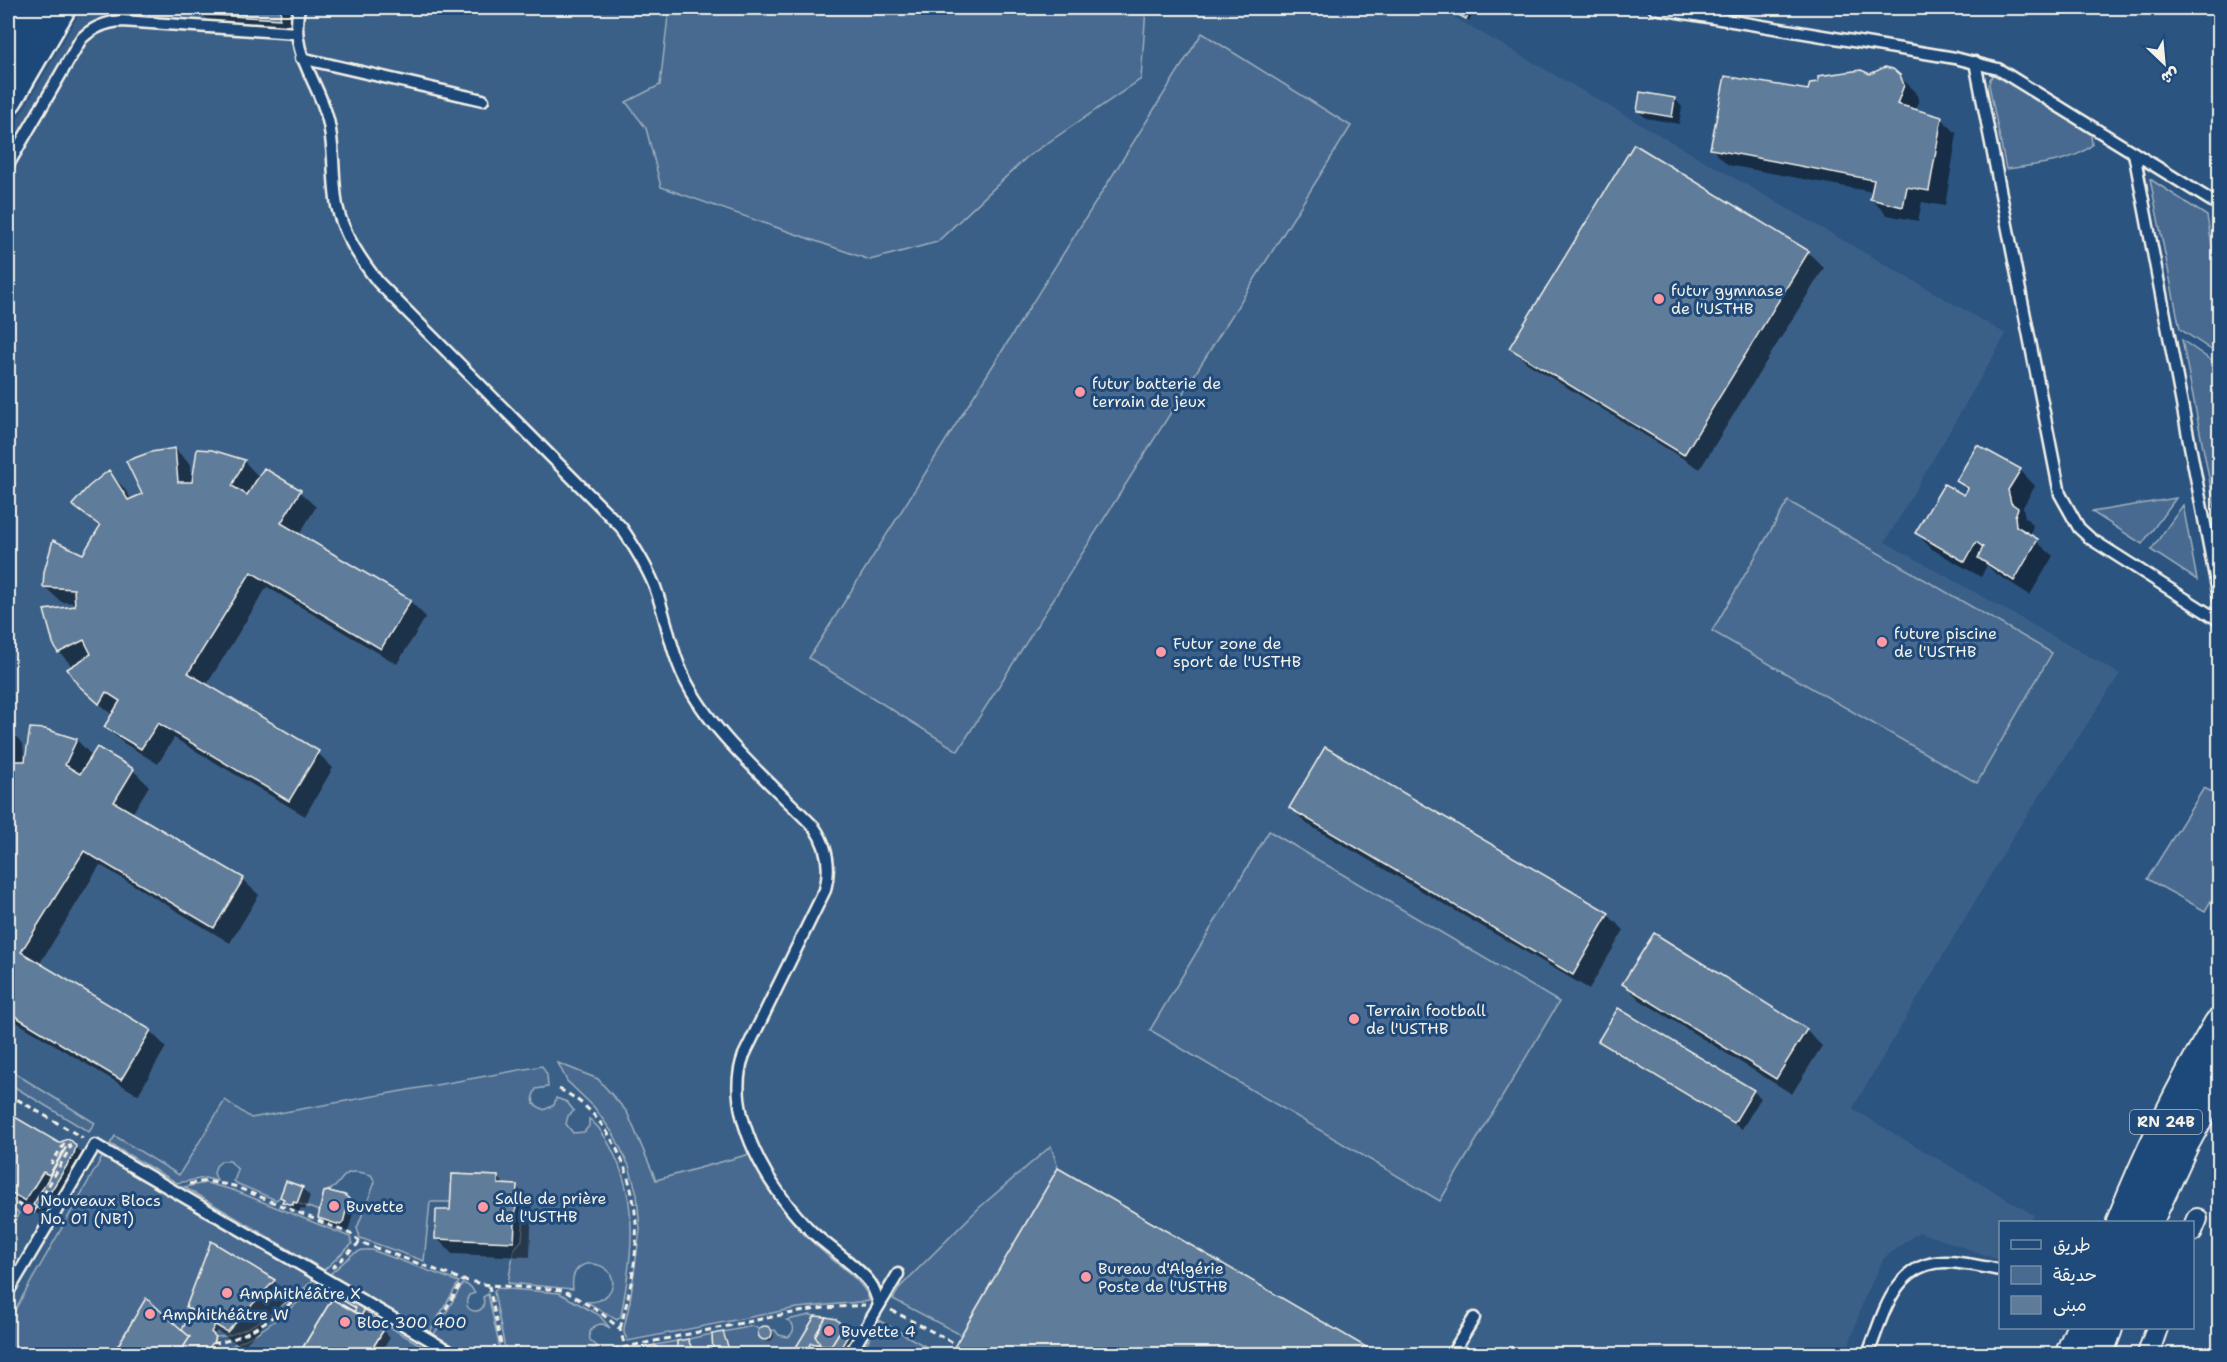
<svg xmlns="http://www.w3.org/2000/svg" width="2227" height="1362" viewBox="0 0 2227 1362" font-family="'Shantell Sans','Playpen Sans Arabic',sans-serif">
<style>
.built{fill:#3b6088}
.green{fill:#496b90;stroke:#9eaebc;stroke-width:1.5}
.shadow{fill:#0007}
.building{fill:#5e7b9a;stroke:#f4f1e8;stroke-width:1.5}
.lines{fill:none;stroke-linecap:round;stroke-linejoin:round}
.service-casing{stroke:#f4f1e8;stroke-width:15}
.minor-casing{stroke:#f4f1e8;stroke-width:24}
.secondary-casing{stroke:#f4f1e8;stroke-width:33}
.primary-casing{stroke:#f4f1e8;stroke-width:36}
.path{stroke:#f4f1e8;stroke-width:3;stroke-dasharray:6 4.5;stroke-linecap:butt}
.service{stroke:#1f4a7a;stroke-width:10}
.minor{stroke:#1f4a7a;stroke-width:20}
.secondary{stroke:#1f4a7a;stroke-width:28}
.primary{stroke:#1f4a7a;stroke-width:32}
.poi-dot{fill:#ff9aa2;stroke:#1f4a7a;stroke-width:2}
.labels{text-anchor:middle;stroke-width:6;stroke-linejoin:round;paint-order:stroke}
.shield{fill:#1f4a7a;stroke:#b4bfc7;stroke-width:1.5}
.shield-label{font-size:15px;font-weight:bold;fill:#f4f1e8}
.poi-label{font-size:16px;fill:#f4f1e8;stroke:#1f4a7a;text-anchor:start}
</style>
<rect width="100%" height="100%" fill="#2c5481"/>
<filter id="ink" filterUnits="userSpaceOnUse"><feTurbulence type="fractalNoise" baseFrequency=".0167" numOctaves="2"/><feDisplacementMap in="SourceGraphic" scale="12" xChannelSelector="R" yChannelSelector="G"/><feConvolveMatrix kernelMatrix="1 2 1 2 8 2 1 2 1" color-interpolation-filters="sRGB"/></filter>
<g filter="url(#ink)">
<polygon class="built" points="83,8 1438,8 2006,334 1885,542 2120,674 2016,832 1852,1109 2034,1215 2030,1222 2000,1222 2000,1260 1919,1232 1884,1258 1864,1299 1846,1354 8,1354 8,137"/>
<g class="green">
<polygon points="669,8 1146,8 1141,79 1027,157 937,242 870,260 661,187 646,128 626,102 660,85"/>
<polygon points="1202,33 1351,126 958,751 809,658"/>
<path d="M 1993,75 L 2002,77 L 2091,134 L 2092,145 C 2073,163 2031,165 2006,169 L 1989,85 L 1990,79 Z"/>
<polygon points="2150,179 2207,216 2219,288 2219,355 2180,329"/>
<polygon points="2182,340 2219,366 2219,529"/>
<polygon points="2176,498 2142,544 2092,512"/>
<polygon points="1788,501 2052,653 1977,783 1712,631"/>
<polygon points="2183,505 2197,580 2151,550"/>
<polygon points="2204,788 2220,796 2219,887 2205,911 2147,879"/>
<polygon points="1269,831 1559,1002 1440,1201 1150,1030"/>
<path d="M 558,1063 L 598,1079 L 627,1112 L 656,1180 L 750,1154 C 771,1198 792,1226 829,1257 C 841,1266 868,1286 869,1301 L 797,1308 L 628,1341 L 624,1333 L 624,1328 L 630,1301 L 640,1230 L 637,1194 L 629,1166 L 614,1135 L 594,1107 L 567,1081 Z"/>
<path d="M 542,1066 L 547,1075 L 548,1087 L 536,1089 L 533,1096 L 534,1104 L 544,1110 L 554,1105 L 556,1098 L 567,1102 L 574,1111 L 568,1116 L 566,1124 L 573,1133 L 584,1132 L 589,1126 L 589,1119 L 592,1121 C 603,1131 609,1144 615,1156 C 640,1210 631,1260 621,1316 L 617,1320 L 587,1302 C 595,1302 602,1301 608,1294 C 630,1265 567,1246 573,1289 L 508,1283 L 514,1249 L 522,1240 L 525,1204 L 516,1203 L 517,1185 L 498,1184 L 498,1176 L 452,1174 L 451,1202 L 430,1202 L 424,1261 L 360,1238 L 357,1228 L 375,1182 L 371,1175 C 335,1164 348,1186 324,1192 L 319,1211 L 297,1203 L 303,1187 L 286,1181 L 280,1197 L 276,1200 L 238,1184 L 234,1181 L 238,1170 L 230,1161 L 222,1161 L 216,1166 L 214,1173 L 217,1181 L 205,1178 L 177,1183 L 110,1144 L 115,1136 L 179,1175 L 225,1100 L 251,1118 Z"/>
<polygon points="8,1069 95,1123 89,1132 8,1083"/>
<polygon points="1051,1146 1058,1168 961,1335 893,1299 900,1287 980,1207"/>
<path d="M 104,1154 L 316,1278 C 292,1298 248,1337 216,1337 L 211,1332 L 215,1325 L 227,1332 L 275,1280 L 211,1242 L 186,1307 L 199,1315 L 195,1322 L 187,1320 L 182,1330 L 146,1299 L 116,1348 L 134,1354 L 8,1354 L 8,1322 Z"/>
<polygon points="206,1183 233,1190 350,1237 352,1244 324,1270 184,1187"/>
<polygon points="8,1206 19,1213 11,1228 8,1226"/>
<polygon points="362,1250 372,1250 459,1282 429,1333 330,1274 353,1254"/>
<path d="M 463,1283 L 471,1287 L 475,1293 L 469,1295 C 458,1314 489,1318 483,1297 L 488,1294 L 501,1354 L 466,1354 L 433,1336 Z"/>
<path d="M 318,1286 L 356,1308 L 354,1312 L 332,1299 L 299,1354 L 206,1354 L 208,1351 C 245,1350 291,1308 318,1286 Z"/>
<path d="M 497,1288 L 559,1293 L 599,1315 L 610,1328 L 603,1324 C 594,1324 588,1330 590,1340 L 598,1347 L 577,1354 L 506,1354 L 494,1292 Z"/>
<polygon points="364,1312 436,1354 369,1354 383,1329 361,1316"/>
<path d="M 810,1315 L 815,1316 L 792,1354 L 694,1354 L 692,1347 L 690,1347 L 688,1339 L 712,1334 L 713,1352 L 729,1349 L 723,1332 L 753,1326 L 759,1329 L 758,1334 L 762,1339 L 768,1339 L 771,1331 L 775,1330 L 779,1335 L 788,1337 C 795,1332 796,1324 787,1320 Z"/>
<polygon points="880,1321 939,1354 860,1354"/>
<polygon points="677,1341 677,1354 657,1353 655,1345"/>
</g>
<g class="shadow">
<polygon points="201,8 293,8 292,30 212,25 201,13"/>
<polygon points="1457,8 1470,8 1475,11 1469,21 1455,12"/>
<polygon points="1870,76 1899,76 1916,92 1919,102 1915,111 1941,118 1957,134 1945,206 1922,202 1918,221 1887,215 1871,199 1873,192 1728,165 1712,149 1809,92"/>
<polygon points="1675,99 1682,107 1679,124 1646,118 1638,111"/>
<polygon points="1635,146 1808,252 1824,268 1700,469 1527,363 1511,348"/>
<polygon points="175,449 191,465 192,485 244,461 260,478 265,470 300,492 316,507 299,535 410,601 426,617 397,664 267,587 206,686 318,753 333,768 305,816 174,738 158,764 122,742 106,727 113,716 96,700 73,667 59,652 76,603 61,602 45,587 84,556 100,528 74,505 109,472 124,488 132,500 144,495"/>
<polygon points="2020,470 2035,486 2023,507 2025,517 2033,525 2030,536 2053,556 2030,595 1995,573 1987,565 1981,577 1932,549 1916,533 1965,497 1968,491 1958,481"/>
<polygon points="8,728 23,744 25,764 45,730 77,740 93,757 97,749 133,770 149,786 132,814 243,880 259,895 230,943 100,865 39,965 150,1031 166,1047 138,1095 8,1017"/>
<polygon points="1291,808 1608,915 1624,930 1589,989 1307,824"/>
<polygon points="1624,984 1806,1030 1822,1046 1792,1094 1640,1000"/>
<polygon points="1600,1041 1753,1091 1761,1098 1742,1129 1608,1048"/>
<polygon points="8,1114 59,1145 71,1142 91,1163 91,1168 56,1224 43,1213 41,1216 8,1196"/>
<polygon points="1059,1170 1375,1354 952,1354"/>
<polygon points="498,1177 506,1186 516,1186 532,1202 530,1257 452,1254 437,1238 452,1212"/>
<polygon points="302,1188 310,1196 305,1210 300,1208 300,1212 291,1209 282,1197"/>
<polygon points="345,1196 355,1206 348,1232 327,1225 319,1217"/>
<polygon points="274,1281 290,1296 243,1347 217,1331 213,1336 219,1342 211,1354 124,1354 118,1348 182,1332 196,1324 199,1318 188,1306"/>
<polygon points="345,1295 370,1310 364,1319 383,1330 390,1338 380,1354 301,1354 332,1301 360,1317 358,1309"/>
<polygon points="816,1317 850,1332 858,1340 849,1354 794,1354"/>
<circle cx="767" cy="1335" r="7"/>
<polygon points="722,1333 726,1337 731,1352 717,1354 715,1352 713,1335"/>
</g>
<g class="building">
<polygon points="200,8 281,8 280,19 199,14"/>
<polygon points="1455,8 1472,8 1466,19 1453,12"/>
<polygon points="1885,67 1893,69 1900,75 1904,85 1897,104 1942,117 1929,191 1907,187 1903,207 1870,199 1874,180 1710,149 1725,76 1808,90 1810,83 1818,82 1818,76 1861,70 1870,74"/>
<polygon points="1640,92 1675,98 1672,117 1637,111"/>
<polygon points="1634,144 1809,251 1684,455 1509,348"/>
<polygon points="1977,445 2021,469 2008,490 2011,503 2018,508 2015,516 2016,526 2038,539 2014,581 1978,558 1983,547 1976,542 1965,562 1915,533 1944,484 1964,495 1968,488 1956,481"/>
<polygon points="175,448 178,482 192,482 197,449 212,450 245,460 232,486 247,495 264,468 301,490 281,523 411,600 381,649 251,572 188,673 319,751 289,801 158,723 141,749 104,727 120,701 106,692 99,704 78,685 67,669 91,654 84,640 58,653 53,643 44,610 75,606 74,589 43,587 44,572 53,540 83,554 100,526 72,505 88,487 109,470 128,500 142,494 126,461 151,452"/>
<polygon points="8,727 11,761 25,761 30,728 45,729 77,739 65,765 80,774 97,747 134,769 114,802 244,878 214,928 84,851 21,952 151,1030 121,1080 8,1012"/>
<polygon points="1325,747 1609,913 1573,975 1289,808"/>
<polygon points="1654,933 1807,1029 1776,1079 1622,984"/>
<polygon points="1618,1008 1754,1090 1734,1123 1598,1041"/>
<polygon points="8,1113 59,1143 67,1139 72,1141 76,1146 74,1154 40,1209 33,1205 66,1148 65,1148 49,1175 43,1172 25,1201 8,1191"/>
<polygon points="1058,1168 1378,1354 950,1354"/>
<polygon points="452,1174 498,1176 498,1184 517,1185 514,1242 435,1239 436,1210 450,1210"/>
<polygon points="286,1181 303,1187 297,1203 293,1202 293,1205 282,1202 284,1199 280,1197"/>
<polygon points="329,1191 345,1195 349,1199 343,1223 340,1225 318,1218 324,1192"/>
<polygon points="211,1241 275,1280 227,1332 186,1307"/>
<polygon points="345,1293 367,1306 361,1316 354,1312 356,1308 341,1299"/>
<polygon points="146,1298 190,1337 179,1354 134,1354 116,1349"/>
<polygon points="332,1299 384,1329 369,1354 299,1354"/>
<polygon points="332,1299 384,1329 369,1354 299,1354"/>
<polygon points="199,1315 215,1325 211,1332 216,1337 206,1354 179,1354 190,1337 182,1330 187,1320 195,1322"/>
<polygon points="815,1316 826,1317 815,1336 821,1345 811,1343 804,1354 792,1354"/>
<polygon points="826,1317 836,1319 843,1326 831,1346 821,1345 815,1336"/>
<circle cx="765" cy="1333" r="7"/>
<polygon points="843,1326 851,1331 837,1354 826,1354 827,1353 821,1345 831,1346"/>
<polygon points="723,1332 729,1349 713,1352 712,1334"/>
<polygon points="688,1339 694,1354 677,1354 677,1341"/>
<polygon points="811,1343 821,1345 827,1353 826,1354 804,1354"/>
<polygon points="655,1345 660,1354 646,1354 644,1347"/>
</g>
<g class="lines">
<g class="service-casing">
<g id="service">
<path d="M 299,8 C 289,54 318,79 328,120 C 335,148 332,178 337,206 C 343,234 361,260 378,282 L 621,527 C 634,546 646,565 655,587 C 667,620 671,655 689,687 C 716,737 774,786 814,827 C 828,847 831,867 825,890 L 744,1055 C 722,1113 771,1193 812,1232 C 827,1246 860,1268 870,1283 C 875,1290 877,1297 879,1305"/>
<polyline points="1654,8 1955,58 1998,69 2220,206"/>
<polyline points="301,58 483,100"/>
<polyline points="1975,62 2060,494 2079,528 2091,539 2220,621"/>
<polyline points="2134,153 2220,603"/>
<path d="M 8,165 L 81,39 C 93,27 106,22 122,21 L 296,33"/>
<polyline points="8,1292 95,1145 454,1354"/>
<polyline points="850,1354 898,1274"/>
<polyline points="1452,1354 1474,1318"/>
<path d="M 1868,1354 C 1883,1316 1894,1262 1945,1262 C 1963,1262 1983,1267 2000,1270"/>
</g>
</g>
<g class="minor-casing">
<g id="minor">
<polyline points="2192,1231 2197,1219"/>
<polyline points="2148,1354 2157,1328"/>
</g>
</g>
<g class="secondary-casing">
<g id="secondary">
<polyline points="8,53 35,8"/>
<polyline points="8,99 61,8"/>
</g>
</g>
<g class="primary-casing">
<g id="primary">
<path d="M 2123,1222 C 2150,1154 2182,1089 2220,1025"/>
<polyline points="2146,1222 2183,1142 2220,1074"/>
<polyline points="2072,1354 2083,1328"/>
<polyline points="2096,1354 2106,1328"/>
</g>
</g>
<g class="path">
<path d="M 559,1089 C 608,1112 633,1171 636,1223 C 638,1258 629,1295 620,1329"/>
<polyline points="8,1094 83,1138"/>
<polyline points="189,1184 206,1181 234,1186 353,1235 360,1242"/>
<polyline points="8,1198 34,1214"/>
<polyline points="33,1213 70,1148 69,1143 64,1144 51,1164"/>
<polyline points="332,1268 360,1242 463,1280 489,1285 563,1290 600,1312 620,1329 627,1354"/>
<polyline points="489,1286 503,1354"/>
<polyline points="891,1310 956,1344"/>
<polyline points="435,1327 463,1280"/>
<path d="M 213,1343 C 246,1342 286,1307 311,1286"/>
<polyline points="592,1354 781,1315 824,1308 865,1305"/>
</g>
<use href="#service" class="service"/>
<use href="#minor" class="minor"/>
<use href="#secondary" class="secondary"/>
<use href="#primary" class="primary"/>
</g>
</g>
<g class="poi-dot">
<circle cx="1659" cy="299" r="6"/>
<circle cx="1080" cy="392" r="6"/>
<circle cx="1882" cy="642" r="6"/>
<circle cx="1161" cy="652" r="6"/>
<circle cx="1354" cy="1019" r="6"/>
<circle cx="334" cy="1206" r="6"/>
<circle cx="483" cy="1207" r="6"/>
<circle cx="28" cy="1209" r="6"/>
<circle cx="1086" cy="1277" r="6"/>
<circle cx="227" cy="1293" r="6"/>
<circle cx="150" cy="1314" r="6"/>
<circle cx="345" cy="1322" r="6"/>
<circle cx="829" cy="1331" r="6"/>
</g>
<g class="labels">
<rect class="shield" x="2130" y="1110" width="72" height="24" rx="4.5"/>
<g class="shield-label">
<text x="2166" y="1127">RN 24B</text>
</g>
<g class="poi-label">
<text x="1671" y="296">futur gymnase<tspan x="1671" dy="18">de l'USTHB</tspan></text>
<text x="1092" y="389">futur batterie de<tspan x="1092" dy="18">terrain de jeux</tspan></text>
<text x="1894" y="639">future piscine<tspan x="1894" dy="18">de l'USTHB</tspan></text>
<text x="1173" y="649">Futur zone de<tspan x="1173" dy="18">sport de l'USTHB</tspan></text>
<text x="1366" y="1016">Terrain football<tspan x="1366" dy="18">de l'USTHB</tspan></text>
<text x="495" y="1204">Salle de prière<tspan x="495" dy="18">de l'USTHB</tspan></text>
<text x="40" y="1206">Nouveaux Blocs<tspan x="40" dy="18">No. 01 (NB1)</tspan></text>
<text x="346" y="1212">Buvette</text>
<text x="1098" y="1274">Bureau d'Algérie<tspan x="1098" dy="18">Poste de l'USTHB</tspan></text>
<text x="239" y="1299">Amphithéâtre X</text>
<text x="162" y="1320">Amphithéâtre W</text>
<text x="357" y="1328">Bloc 300 400</text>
<text x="841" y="1337">Buvette 4</text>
</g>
</g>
<rect width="2227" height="1362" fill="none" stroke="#1f4a7a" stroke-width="30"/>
<rect x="15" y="15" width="2197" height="1332" fill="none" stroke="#f4f1e8" stroke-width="2" filter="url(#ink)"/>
<rect x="1999" y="1221" width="195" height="108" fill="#1f4a7a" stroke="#748da6" stroke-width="1.5"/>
<rect x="2011" y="1240" width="30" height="9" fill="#1f4a7a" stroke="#748da6" stroke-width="1.5"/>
<text x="2053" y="1251" font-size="18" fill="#f4f1e8">طريق</text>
<rect x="2011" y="1266" width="30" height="18" fill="#496b90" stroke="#748da6" stroke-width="1.5"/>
<text x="2053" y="1281" font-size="18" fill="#f4f1e8">حديقة</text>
<rect x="2011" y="1296" width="30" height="18" fill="#5e7b9a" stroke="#748da6" stroke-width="1.5"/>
<text x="2053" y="1311" font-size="18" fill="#f4f1e8">مبنى</text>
<g transform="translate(2164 63) rotate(154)" stroke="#1f4a7a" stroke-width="4.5" paint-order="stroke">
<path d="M0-4.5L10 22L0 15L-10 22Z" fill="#f4f1e8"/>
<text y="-9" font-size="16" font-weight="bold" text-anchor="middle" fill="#f4f1e8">ش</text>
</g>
</svg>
